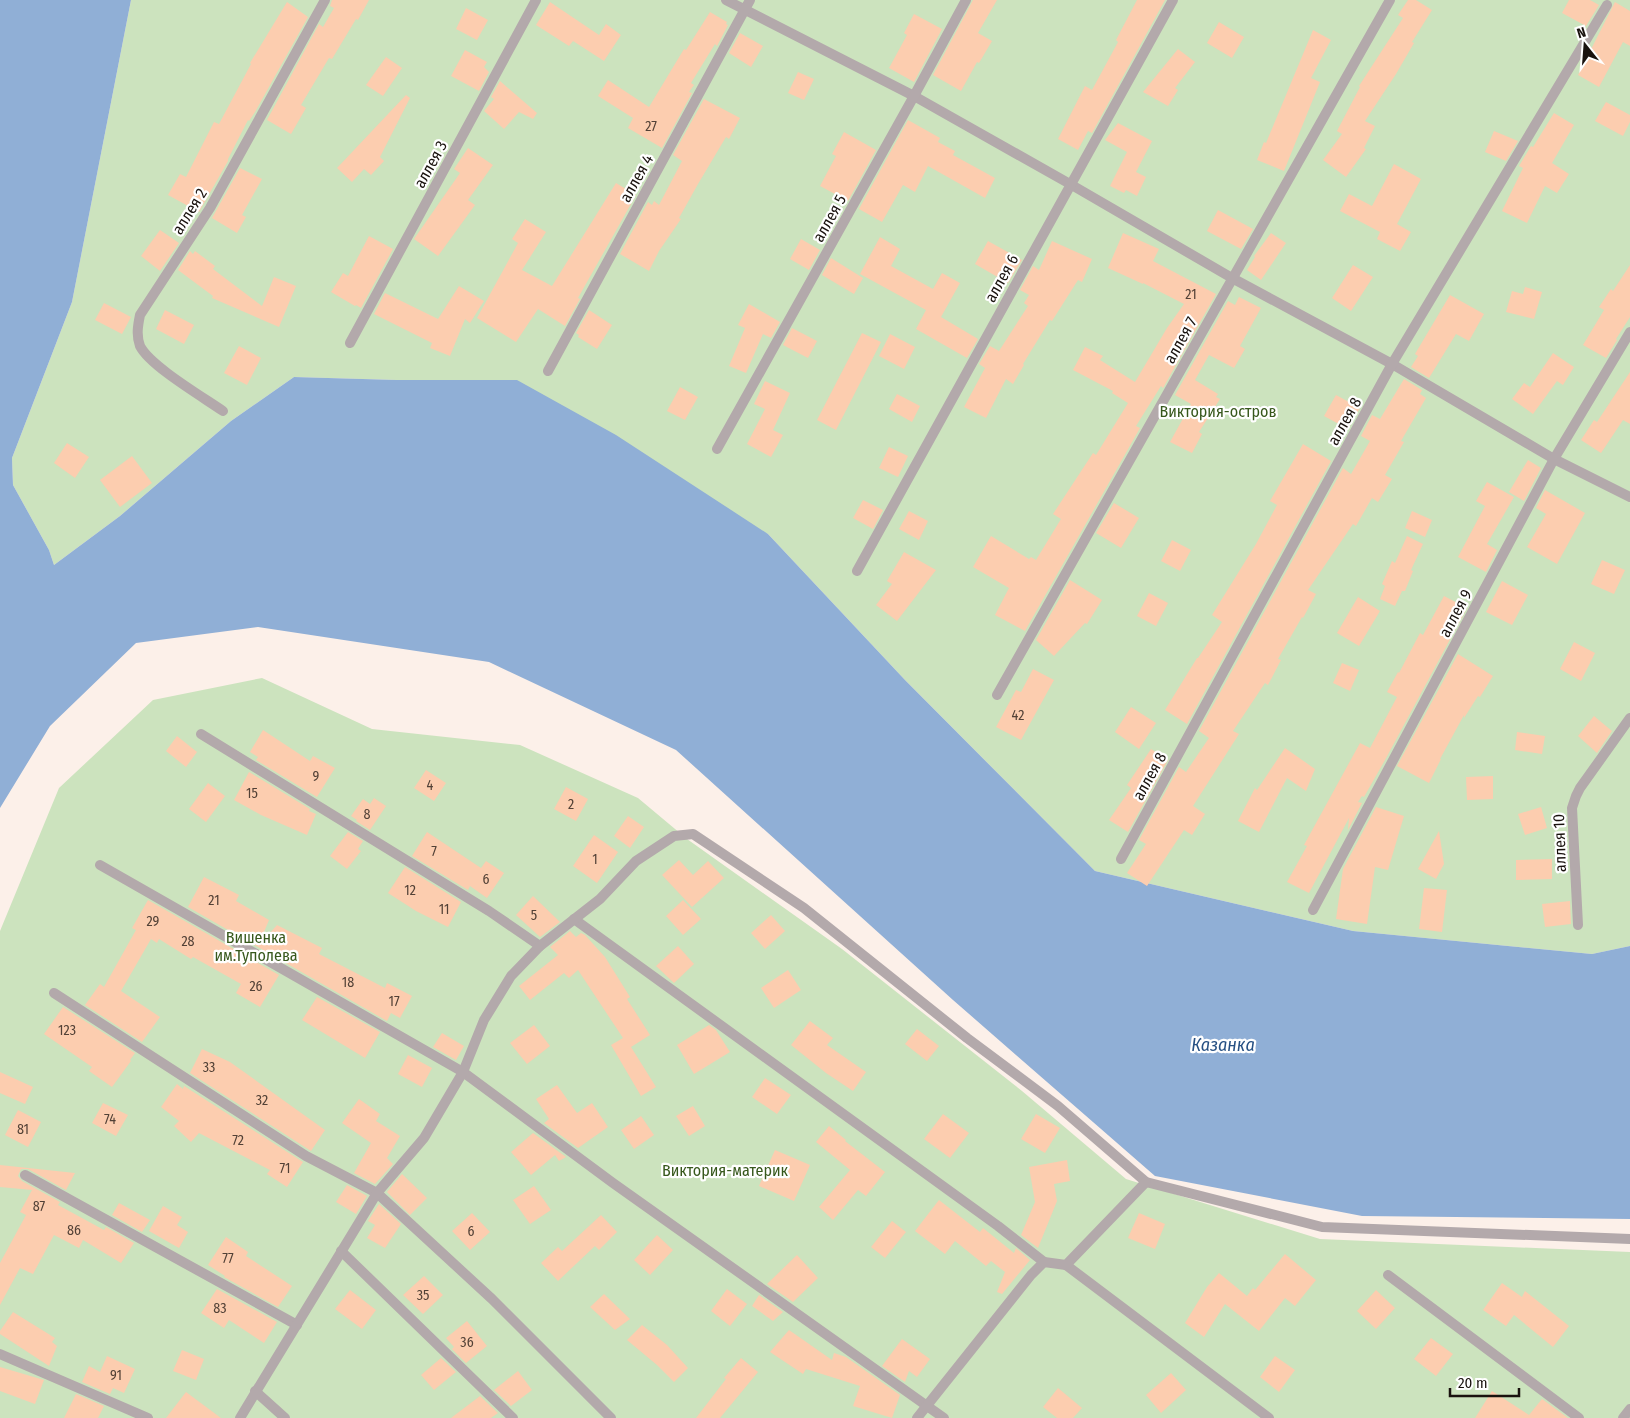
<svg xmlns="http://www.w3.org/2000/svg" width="1630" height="1418" viewBox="0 0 1630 1418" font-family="'Fira Sans Condensed',sans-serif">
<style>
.green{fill:#cce3be}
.water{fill:#90afd6}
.building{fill:#fccdaf}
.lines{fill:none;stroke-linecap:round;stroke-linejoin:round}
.lane{stroke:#b3a9ab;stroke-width:10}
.labels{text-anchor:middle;stroke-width:4.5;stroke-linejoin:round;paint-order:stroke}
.number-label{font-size:14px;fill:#524136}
.street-label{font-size:16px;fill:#19120e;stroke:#fff}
.park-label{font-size:16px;fill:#37581c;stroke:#fff}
.water-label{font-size:18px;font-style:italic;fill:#265083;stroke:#fff}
</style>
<rect width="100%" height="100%" fill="#fcf0e9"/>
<g class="green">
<polygon points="131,0 1630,0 1630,946 1592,954 1353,931 1095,871 905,680 768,534 397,380 294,377 231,421 120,516 54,565 49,550 13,485 12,458 72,302"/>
<polygon points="262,678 372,729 520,745 638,798 687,839 842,949 1022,1091 1126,1179 1320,1239 1630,1252 1630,1418 0,1418 0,931 59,788 153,700"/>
</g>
<polygon class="water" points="0,0 131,0 72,302 12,458 13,485 49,550 54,565 120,516 231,421 294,377 397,380 517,380 616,435 768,534 905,680 1095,871 1353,931 1592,954 1630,946 1630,1219 1362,1216 1155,1176 953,1000 676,750 489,662 258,627 136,643 50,726 0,808"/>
<g class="building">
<polygon points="332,0 369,0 358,20 356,19 332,59 329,58 301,105 306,108 291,134 267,120 319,24 323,27 334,8 330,6"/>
<polygon points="973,0 997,0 978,33 992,41 979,63 977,62 961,91 933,75"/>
<polygon points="1137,0 1165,0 1092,133 1088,131 1078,150 1058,139 1085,86 1092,90 1118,42 1116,40"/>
<polygon points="1408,0 1416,0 1432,10 1412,42 1414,43 1396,74 1365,121 1375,126 1364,148 1366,149 1346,177 1323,160 1342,134 1337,131 1360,87 1359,86 1403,18 1398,15"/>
<polygon points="1569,0 1590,0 1599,5 1586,26 1562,13"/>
<polygon points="287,2 308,17 255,112 249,121 248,120 228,159 228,161 199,212 168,195 180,174 186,177 214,122 219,124 251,64 250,63"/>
<polygon points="550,2 599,35 606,24 621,35 604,61 573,41 569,46 536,25"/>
<polygon points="1615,2 1630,11 1630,46 1623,42 1599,87 1578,75"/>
<polygon points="466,8 488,20 477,40 456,29"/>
<polygon points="710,12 727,22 726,24 728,25 717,46 715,44 691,83 694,85 689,92 692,93 662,148 628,128 633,118 598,96 608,80 649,107 684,49 686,50"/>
<polygon points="914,14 942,29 914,82 889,68 907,35 904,33"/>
<polygon points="1219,22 1244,37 1232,58 1207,43"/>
<polygon points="1313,30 1331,40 1311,78 1320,82 1284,171 1257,160 1264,142 1266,143"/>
<polygon points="740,33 763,46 751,67 729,53"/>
<polygon points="1178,49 1195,62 1175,88 1178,90 1168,106 1143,92"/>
<polygon points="465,50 487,62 484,67 489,72 479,91 451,76"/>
<polygon points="386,57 402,68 383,96 366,85"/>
<polygon points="798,72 814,79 804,100 788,93"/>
<polygon points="500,81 537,113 533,119 519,112 504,129 484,111 494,99 491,97"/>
<polygon points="406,95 410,98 380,157 384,161 371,175 364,169 352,182 337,168"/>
<polygon points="704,99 740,118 729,139 726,137 698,184 679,218 681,219 659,251 649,271 620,254 648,202 652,205 654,201 659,205 682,161 673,155"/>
<polygon points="1606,102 1630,115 1630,122 1623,136 1595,121"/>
<polygon points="1554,113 1574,125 1552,163 1569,174 1557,193 1545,186 1527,223 1502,211 1523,168 1519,166 1531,146 1533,147"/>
<polygon points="908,120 940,138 938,142 955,151 953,155 995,178 985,198 928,166 915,192 903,185 882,222 859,209"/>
<polygon points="1118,123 1152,141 1136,172 1146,177 1137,196 1126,190 1124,193 1110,186 1127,152 1105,140"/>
<polygon points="1494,131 1518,141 1506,161 1485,152"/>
<polygon points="844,132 876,150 848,201 820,186 836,156 832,154"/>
<polygon points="468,148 493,165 468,200 475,205 438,256 414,239 460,173 454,169"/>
<polygon points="1394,164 1421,179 1397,224 1411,232 1400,251 1377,239 1380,232 1340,211 1349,194 1372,206"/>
<polygon points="240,168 262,179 242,215 246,217 237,233 212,218"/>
<polygon points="616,183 636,195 578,298 580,299 565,326 538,309 516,342 477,318 518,243 512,239 525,219 546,232 522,270 552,286"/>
<polygon points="1218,210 1253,229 1241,249 1207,231"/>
<polygon points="160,230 179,243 160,271 141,256"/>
<polygon points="1123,233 1159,249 1153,261 1216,294 1163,388 1161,386 1136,426 1140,428 1025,631 995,615 1009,588 973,567 991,536 1029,559 1031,557 1036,560 1061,519 1053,514 1093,453 1096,455 1128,403 1112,393 1113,391 1073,370 1085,347 1103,356 1100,360 1135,382 1167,328 1184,304 1143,283 1143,284 1108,268"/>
<polygon points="1271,233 1286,243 1261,280 1247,270 1255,257 1254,256"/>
<polygon points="369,236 393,249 361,308 356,305 355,306 331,292 343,273 348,276"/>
<polygon points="880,237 900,249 891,266 933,289 942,273 960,283 941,317 978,339 967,358 916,329 926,310 860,274"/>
<polygon points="801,239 820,250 809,270 790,259"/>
<polygon points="988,241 1022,260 1008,283 975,264"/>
<polygon points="1052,241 1092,259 1082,282 1078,280 1052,321 1050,320 1023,364 1024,365 1013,384 1006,379 986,418 964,407 985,368 979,364 990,346 999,351 1028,306 1024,303 1029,295 1020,290 1033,266 1039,270"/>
<polygon points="190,251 193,254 195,251 215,266 213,269 262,306 274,277 296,286 279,327 212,298 213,296 178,270"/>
<polygon points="831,258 863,278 854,294 822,275"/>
<polygon points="1353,265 1373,277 1351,311 1332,298"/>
<polygon points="1630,265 1630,317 1616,339 1617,340 1606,358 1583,345 1604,310 1599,307 1611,289 1613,291"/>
<polygon points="459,286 484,301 470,323 465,319 450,356 430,348 432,343 374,314 385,293 438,319"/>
<polygon points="1525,287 1542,292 1534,319 1506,312 1512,291 1523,294"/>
<polygon points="1450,295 1484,314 1469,341 1456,334 1429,378 1411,367 1418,356 1415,354"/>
<polygon points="1239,297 1261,308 1240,346 1245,349 1234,368 1209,355 1195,380 1218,394 1216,397 1220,399 1199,432 1202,434 1192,453 1170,442 1191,404 1175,395 1228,301 1235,305"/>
<polygon points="104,303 131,317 122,334 95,320"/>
<polygon points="749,304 780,322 771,338 763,334 746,373 729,366 745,328 738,325"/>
<polygon points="165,310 194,325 184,344 156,329"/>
<polygon points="589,310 612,325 597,349 578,337 579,335 576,333"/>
<polygon points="792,328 817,341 808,358 783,345"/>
<polygon points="862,333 881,342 836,430 817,420"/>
<polygon points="890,334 915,347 904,369 879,356"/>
<polygon points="239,346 261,358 247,385 224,373"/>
<polygon points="1553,353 1574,367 1563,385 1557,381 1533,414 1512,399 1524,383 1530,387"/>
<polygon points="1630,372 1630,424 1623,420 1601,453 1581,440 1594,420 1597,422"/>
<polygon points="1404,379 1422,390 1420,394 1426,398 1401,441 1404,442 1385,475 1392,479 1378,502 1372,498 1356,526 1353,524 1308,590 1316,594 1303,618 1302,617 1278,659 1281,660 1268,685 1265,683 1233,731 1239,734 1193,806 1205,814 1192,835 1184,830 1147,886 1127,873 1146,844 1139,840 1179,767 1186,772 1209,738 1199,731 1343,468 1351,474 1370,441 1361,436 1372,415 1380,419"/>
<polygon points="765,381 790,393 773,430 783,435 771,457 747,444 765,409 754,404"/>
<polygon points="680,387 698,397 685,420 667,411"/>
<polygon points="897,394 920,406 912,422 889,409"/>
<polygon points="1336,395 1360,408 1348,429 1324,416"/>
<polygon points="67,443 89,457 75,478 54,463"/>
<polygon points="1303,444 1331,461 1187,724 1165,710 1197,658 1198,658 1222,622 1212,615 1256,544 1277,505 1270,501"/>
<polygon points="889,447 908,456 898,477 879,468"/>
<polygon points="132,456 152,483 120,507 100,480"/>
<polygon points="1528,460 1541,468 1524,501 1509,492"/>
<polygon points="1487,482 1514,497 1487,544 1497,550 1486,572 1458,557 1485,506 1476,501"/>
<polygon points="1545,490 1585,513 1557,564 1527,547 1546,514 1536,508"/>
<polygon points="863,500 883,510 873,529 853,518"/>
<polygon points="1114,503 1139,518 1121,548 1096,533"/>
<polygon points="909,511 928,521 919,540 899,529"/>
<polygon points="1412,511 1432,520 1425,537 1405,528"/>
<polygon points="1407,536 1423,544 1411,570 1413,571 1405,591 1402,591 1395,606 1380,599 1385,586 1382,584 1392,561 1395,563"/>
<polygon points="1172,540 1191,550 1180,571 1161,561"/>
<polygon points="904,552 936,570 897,621 876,605 892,584 887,581"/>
<polygon points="1602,560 1625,570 1614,594 1591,584"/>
<polygon points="1070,580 1102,600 1087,624 1085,623 1054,656 1036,640"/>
<polygon points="1502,581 1528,595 1512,625 1486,612"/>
<polygon points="1149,593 1168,603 1156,626 1137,616"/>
<polygon points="1444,596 1467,608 1385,760 1364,797 1362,796 1358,802 1362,803 1348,830 1349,818 1309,893 1287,882 1307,846 1304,845 1360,743 1370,748 1397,697 1387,692 1398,672 1399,673 1420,633 1423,635"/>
<polygon points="1358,597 1380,611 1359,646 1337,633"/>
<polygon points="1574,642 1595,653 1581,681 1560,669"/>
<polygon points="1458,654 1493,676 1480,697 1478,696 1464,718 1464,715 1440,759 1441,759 1429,783 1397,766"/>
<polygon points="1342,663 1359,670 1350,691 1333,683"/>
<polygon points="1033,669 1054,680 1021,740 996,727 1016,690 1021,692"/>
<polygon points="1131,707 1156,723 1139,749 1115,732"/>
<polygon points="1594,716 1612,731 1597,753 1578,736"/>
<polygon points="263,730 310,761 313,756 335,768 317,797 256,760 258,757 250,752"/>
<polygon points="1517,732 1545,736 1542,754 1515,750"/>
<polygon points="177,736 197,752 186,767 166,751"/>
<polygon points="1285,748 1315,769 1306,791 1287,778 1259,832 1238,821 1255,788 1257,790"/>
<polygon points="1151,749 1168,760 1128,832 1109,820 1131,788 1127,785"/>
<polygon points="426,770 446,783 434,801 414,788"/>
<polygon points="249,772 310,809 309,811 316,814 307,835 261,815 234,800"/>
<polygon points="1493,776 1493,799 1467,800 1466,777"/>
<polygon points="208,783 225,796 206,822 189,809"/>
<polygon points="566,787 588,799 576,821 554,809"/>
<polygon points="374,798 386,806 370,830 356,821 357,820 351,816 363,799 370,804"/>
<polygon points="1376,807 1404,816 1388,870 1375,867 1367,924 1336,919 1343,869"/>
<polygon points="1541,807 1547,828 1525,835 1518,814"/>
<polygon points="628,816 644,827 630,848 614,836"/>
<polygon points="1439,831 1444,864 1436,879 1418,869"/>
<polygon points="348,832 363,841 358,849 361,851 347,869 330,856"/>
<polygon points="427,832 481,868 486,861 504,873 487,898 470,886 468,890 412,856"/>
<polygon points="594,835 618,852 597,883 573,866"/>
<polygon points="1552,859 1552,879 1516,880 1516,860"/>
<polygon points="679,860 693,875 708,861 724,878 692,907 662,875"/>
<polygon points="405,867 461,902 448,927 416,911 388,893"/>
<polygon points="204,877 239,895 236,901 269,920 264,932 269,934 277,925 322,948 319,954 385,988 387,983 412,996 400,1018 391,1013 387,1021 188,907"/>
<polygon points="1424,888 1447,890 1442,932 1419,929"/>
<polygon points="533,896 560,922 540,937 516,915"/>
<polygon points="148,900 279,975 260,1007 236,993 241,984 193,957 191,959 159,939 157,943 151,939 121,991 160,1017 142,1042 85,1005 100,984 104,987 136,930 132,928"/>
<polygon points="683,900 701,919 683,935 666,916"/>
<polygon points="1570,901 1571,924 1545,927 1542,904"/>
<polygon points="771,915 785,931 765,949 751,933"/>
<polygon points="570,931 576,937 581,933 585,935 605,957 630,997 627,999 650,1035 631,1047 656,1087 641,1096 611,1045 623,1038 578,970 569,978 564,973 530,1000 519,986 558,955 550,947"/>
<polygon points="678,946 694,964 674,983 656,966"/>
<polygon points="788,970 801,990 774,1008 761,988"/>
<polygon points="317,997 380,1032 365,1058 302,1020"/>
<polygon points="63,1007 135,1053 130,1060 131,1061 112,1087 89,1071 92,1067 44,1034"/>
<polygon points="810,1021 833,1038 827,1045 866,1072 853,1091 826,1073 791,1045"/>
<polygon points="534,1025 550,1046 527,1064 510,1043"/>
<polygon points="709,1025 716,1030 730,1052 694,1074 677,1045"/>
<polygon points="917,1029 939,1046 927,1061 905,1044"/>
<polygon points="442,1033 464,1046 456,1060 433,1047"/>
<polygon points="202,1049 230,1062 325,1130 311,1151 190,1073"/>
<polygon points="408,1055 432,1068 422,1087 398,1074"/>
<polygon points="0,1072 33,1087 25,1104 0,1093"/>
<polygon points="765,1078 791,1095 777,1114 752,1097"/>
<polygon points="177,1084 183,1089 184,1086 303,1162 287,1187 267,1174 270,1170 199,1133 191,1142 174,1126 179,1121 161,1107"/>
<polygon points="557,1085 577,1113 592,1103 608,1127 578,1148 544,1123 549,1119 536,1099"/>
<polygon points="359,1099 380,1114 376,1121 400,1136 387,1158 393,1164 375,1184 354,1173 371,1143 342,1123"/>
<polygon points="103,1103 128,1115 116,1136 92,1123"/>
<polygon points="693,1106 705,1126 689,1136 676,1116"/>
<polygon points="18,1110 41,1122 28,1147 5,1135"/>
<polygon points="943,1114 969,1133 950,1158 924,1139"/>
<polygon points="1036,1114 1060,1128 1045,1153 1021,1139"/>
<polygon points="641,1116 654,1135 634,1149 621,1130"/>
<polygon points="829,1126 846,1140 845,1141 885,1172 866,1196 858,1190 833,1220 819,1207 850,1170 816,1142"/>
<polygon points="533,1133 566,1157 559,1161 555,1155 531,1175 511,1152"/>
<polygon points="775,1150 810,1165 794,1201 759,1186"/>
<polygon points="1067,1160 1070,1181 1054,1184 1057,1201 1038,1248 1021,1235 1035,1202 1029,1167"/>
<polygon points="0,1165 75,1173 66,1190 28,1169 21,1169 18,1176 22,1181 60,1202 58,1205 104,1230 106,1227 134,1243 121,1263 83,1240 79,1248 54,1235 33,1274 20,1268 0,1305 0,1263 26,1215 20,1212 32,1190 0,1187"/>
<polygon points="402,1174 427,1198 410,1215 387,1192"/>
<polygon points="347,1185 367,1196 356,1214 336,1202"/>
<polygon points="534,1186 551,1210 530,1224 513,1200"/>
<polygon points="939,1200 980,1232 983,1228 1014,1253 1016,1248 1030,1260 1002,1294 997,1292 1005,1272 991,1261 986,1266 955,1241 945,1254 915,1231"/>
<polygon points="119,1203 150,1220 142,1232 112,1215"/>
<polygon points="379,1204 401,1224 385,1248 367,1238 375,1225 368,1221"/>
<polygon points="163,1206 182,1217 177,1225 188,1232 179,1248 149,1231"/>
<polygon points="472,1213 490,1232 470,1250 452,1231"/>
<polygon points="1139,1213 1165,1224 1155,1249 1128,1238"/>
<polygon points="601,1215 617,1232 599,1250 595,1246 558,1281 541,1263 558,1247 562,1251"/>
<polygon points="892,1221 906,1232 885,1258 871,1247"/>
<polygon points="657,1235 673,1250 650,1275 634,1260"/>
<polygon points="226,1237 248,1252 246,1256 292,1286 278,1307 224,1277 225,1276 208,1265"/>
<polygon points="1285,1254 1316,1280 1295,1306 1285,1298 1259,1331 1225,1304 1204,1337 1185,1323 1207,1287 1219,1273 1247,1296 1253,1288 1255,1290"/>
<polygon points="797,1255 818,1278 793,1302 767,1284"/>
<polygon points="424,1276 443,1295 423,1314 403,1295"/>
<polygon points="1502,1283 1522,1297 1525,1291 1569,1326 1553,1347 1514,1315 1506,1326 1483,1310"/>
<polygon points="217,1289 277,1322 264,1343 229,1320 224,1328 201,1313"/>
<polygon points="727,1289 747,1304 730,1326 711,1311"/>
<polygon points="350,1290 376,1310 362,1329 335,1309"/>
<polygon points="1376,1290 1395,1308 1376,1329 1357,1311"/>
<polygon points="604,1294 630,1319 615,1330 590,1307"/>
<polygon points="759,1295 783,1312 773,1321 752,1306"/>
<polygon points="13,1312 55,1338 52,1342 57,1346 49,1366 0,1334 0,1331"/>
<polygon points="467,1321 487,1346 466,1363 452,1349 454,1347 446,1338"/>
<polygon points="642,1325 667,1345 688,1368 674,1382 657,1365 627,1340"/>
<polygon points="789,1330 832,1360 834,1353 846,1357 900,1395 892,1418 853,1406 860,1386 806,1369 803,1374 770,1352"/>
<polygon points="1431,1338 1453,1354 1436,1376 1414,1359"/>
<polygon points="902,1339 930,1359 917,1377 909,1371 905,1382 882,1366"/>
<polygon points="182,1350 204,1359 196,1380 173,1371"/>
<polygon points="107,1356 135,1369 124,1393 113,1388 110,1394 82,1382 89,1366 100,1372"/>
<polygon points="1275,1356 1295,1370 1279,1392 1260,1377"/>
<polygon points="441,1358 456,1372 434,1390 421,1375"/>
<polygon points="741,1358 758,1372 720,1418 696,1418 726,1379 724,1378"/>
<polygon points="0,1367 44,1380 35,1404 0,1391"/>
<polygon points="518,1371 532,1390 511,1406 494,1390"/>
<polygon points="1171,1373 1186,1390 1161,1413 1146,1395"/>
<polygon points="1058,1388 1082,1408 1073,1418 1057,1418 1043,1407"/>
<polygon points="1492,1391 1529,1415 1542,1399 1568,1418 1475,1418"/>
<polygon points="186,1392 221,1418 166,1418"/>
<polygon points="76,1394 104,1406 98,1418 64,1418"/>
<polygon points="480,1396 498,1413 491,1418 451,1418"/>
</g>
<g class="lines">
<g class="lane">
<polyline points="726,0 914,96 1070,184 1232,278 1392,364 1554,459 1630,497"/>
<polyline points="350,343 536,0"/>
<polyline points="548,371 750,0"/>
<path d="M 223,411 C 203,397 150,366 140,346 C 136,335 138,325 140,315 L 210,208 L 325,0"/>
<polyline points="717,449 914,96 966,0"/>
<polyline points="857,571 1173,0"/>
<polyline points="997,695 1390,0"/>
<polyline points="201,734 489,911 540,946"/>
<polyline points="1121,859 1392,364 1607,5"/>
<polyline points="100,865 463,1072 613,1183 944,1418"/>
<polyline points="1313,910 1554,459 1630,332"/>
<polyline points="574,919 998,1226 1044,1262"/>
<polyline points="1578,925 1572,808 1576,796 1580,788 1630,718"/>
<polyline points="54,993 306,1156 377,1193 492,1299 611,1418"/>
<polyline points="25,1175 297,1325"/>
<polyline points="341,1251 513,1418"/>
<polyline points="1066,1265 1269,1418"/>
<polyline points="1388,1275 1579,1418"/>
<polyline points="0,1354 148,1418"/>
<polyline points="255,1391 285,1418"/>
<polyline points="240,1418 377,1193 424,1138 463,1072 484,1020 511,976 540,946 600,899 636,861 674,836 693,834 804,908 967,1038 1058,1106 1146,1182 1322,1227 1630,1239"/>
<polyline points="917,1418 1031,1275 1044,1262 1066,1265 1146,1182"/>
<polyline points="1623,1418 1630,1409"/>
</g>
</g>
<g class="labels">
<g class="number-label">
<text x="651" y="131">27</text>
<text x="1191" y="299">21</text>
<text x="1018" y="720">42</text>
<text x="316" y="781">9</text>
<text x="430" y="790">4</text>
<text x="252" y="798">15</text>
<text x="571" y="809">2</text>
<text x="367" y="819">8</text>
<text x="434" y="856">7</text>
<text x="595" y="864">1</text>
<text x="486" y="884">6</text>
<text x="410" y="895">12</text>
<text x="214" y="905">21</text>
<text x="444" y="914">11</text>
<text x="534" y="920">5</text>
<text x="153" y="926">29</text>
<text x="188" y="946">28</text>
<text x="348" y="987">18</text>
<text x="256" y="991">26</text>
<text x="394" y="1006">17</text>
<text x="67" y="1035">123</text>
<text x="209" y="1072">33</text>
<text x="262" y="1105">32</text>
<text x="110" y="1124">74</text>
<text x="23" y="1134">81</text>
<text x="238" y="1145">72</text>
<text x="285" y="1173">71</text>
<text x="39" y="1211">87</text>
<text x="74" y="1235">86</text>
<text x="471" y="1236">6</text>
<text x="228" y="1263">77</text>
<text x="423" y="1300">35</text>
<text x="220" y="1313">83</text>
<text x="467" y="1347">36</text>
<text x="116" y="1380">91</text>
</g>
<g class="street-label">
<text transform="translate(430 164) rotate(-61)" y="6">аллея 3</text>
<text transform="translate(636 178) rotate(-61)" y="6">аллея 4</text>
<text transform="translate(189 211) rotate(-58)" y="6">аллея 2</text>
<text transform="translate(829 218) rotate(-61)" y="6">аллея 5</text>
<text transform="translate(1001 278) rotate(-61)" y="6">аллея 6</text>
<text transform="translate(1180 340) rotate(-61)" y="6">аллея 7</text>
<text transform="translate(1344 421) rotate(-61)" y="6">аллея 8</text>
<text transform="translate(1455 613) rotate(-62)" y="6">аллея 9</text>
<text transform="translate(1149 776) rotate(-61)" y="6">аллея 8</text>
<text transform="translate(1559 843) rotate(-92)" y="6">аллея 10</text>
</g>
<g class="park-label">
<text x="1218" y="417">Виктория-остров</text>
<text x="256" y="943">Вишенка<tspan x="256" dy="18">им.Туполева</tspan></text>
<text x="725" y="1176">Виктория-материк</text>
</g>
<g class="water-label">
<text x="1223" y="1051">Казанка</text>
</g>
</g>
<g transform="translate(1585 45) rotate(343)" stroke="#ffffff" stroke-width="4" paint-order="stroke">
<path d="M0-4L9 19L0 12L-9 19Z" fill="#19120e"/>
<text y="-8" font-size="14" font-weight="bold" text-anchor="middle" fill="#19120e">N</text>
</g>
<path d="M1450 1388v8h69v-8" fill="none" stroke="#19120e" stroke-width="2.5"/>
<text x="1458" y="1388" font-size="15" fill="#19120e" stroke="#ffffff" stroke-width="4" paint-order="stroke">20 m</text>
</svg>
